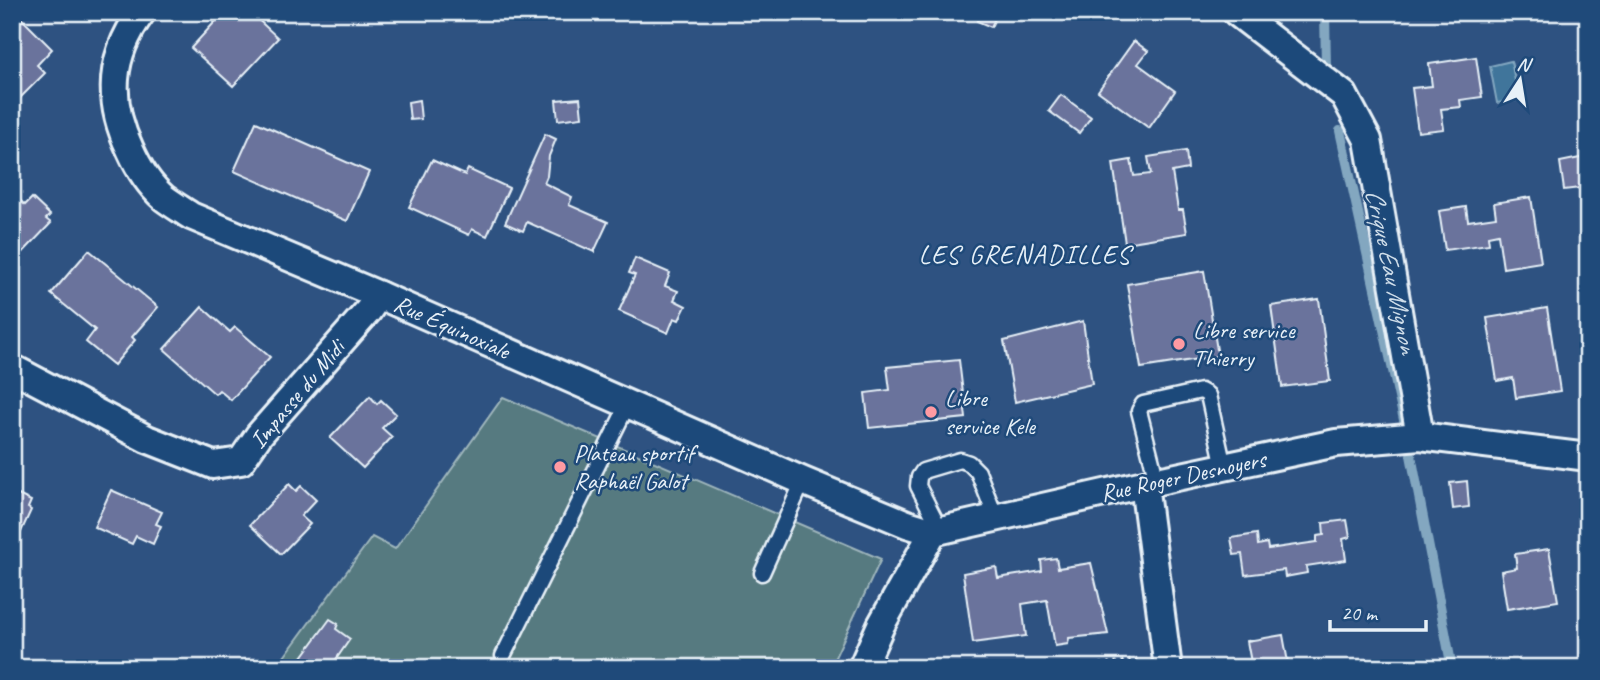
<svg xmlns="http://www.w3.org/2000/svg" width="1600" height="680" viewBox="0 0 1600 680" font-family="Caveat,sans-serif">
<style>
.green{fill:#567a80;stroke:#9fb6bc;stroke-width:2}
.water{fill:#3f759b;stroke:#83a7c0;stroke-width:2}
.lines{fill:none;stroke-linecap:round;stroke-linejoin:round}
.stream{stroke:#83a7c0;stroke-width:10}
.building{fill:#6a739c;stroke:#e8f1f8;stroke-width:2}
.lane-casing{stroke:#e8f1f8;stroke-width:19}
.street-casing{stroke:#e8f1f8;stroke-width:32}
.path{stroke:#e8f1f8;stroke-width:4.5;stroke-dasharray:2 5;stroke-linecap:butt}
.lane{stroke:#1f4a7a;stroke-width:14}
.street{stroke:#1f4a7a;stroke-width:26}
.poi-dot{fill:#ff9aa2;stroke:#1f4a7a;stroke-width:2.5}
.labels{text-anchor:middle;stroke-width:5;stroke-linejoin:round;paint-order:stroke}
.street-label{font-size:24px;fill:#e8f1f8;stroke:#1f4a7a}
.poi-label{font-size:24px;fill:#e8f1f8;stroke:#1f4a7a;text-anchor:start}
.neighbourhood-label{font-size:26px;letter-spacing:2px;fill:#e8f1f8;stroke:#1f4a7a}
.water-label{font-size:26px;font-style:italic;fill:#cfdeea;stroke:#1f4a7a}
</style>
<rect width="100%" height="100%" fill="#2e5281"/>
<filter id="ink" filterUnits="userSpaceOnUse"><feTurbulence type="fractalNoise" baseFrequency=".0143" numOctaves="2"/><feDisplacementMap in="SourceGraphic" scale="14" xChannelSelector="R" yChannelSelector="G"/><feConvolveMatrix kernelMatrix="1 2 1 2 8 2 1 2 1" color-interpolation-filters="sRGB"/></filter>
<g filter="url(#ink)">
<polygon class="green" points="503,397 881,559 830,668 276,668 372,537 395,549"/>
<polygon class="water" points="1511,61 1519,100 1497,103 1490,66"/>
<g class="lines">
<g class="stream">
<polyline points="1325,12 1326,66"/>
<polyline points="1340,131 1404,420"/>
<polyline points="1411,455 1452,668"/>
</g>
</g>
<g class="building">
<polygon points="12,12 15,12 52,49 37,65 45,73 12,106"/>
<polygon points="224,12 250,12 278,38 233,86 191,48"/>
<polygon points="980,12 998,12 991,27 977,21"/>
<polygon points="1134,41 1148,51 1138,64 1175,91 1149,128 1098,91"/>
<polygon points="1476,57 1482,97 1460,100 1461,107 1441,109 1444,129 1418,132 1412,88 1432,86 1429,64"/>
<polygon points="1061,95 1091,117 1079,133 1049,111"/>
<polygon points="580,98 582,117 558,120 556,100"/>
<polygon points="419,100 421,119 410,120 408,102"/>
<polygon points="256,122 369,172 347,221 234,171"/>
<polygon points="545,134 556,139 549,156 547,176 544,183 572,197 569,205 608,222 594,252 527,222 523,231 505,223"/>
<polygon points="1186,151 1188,169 1172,172 1178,210 1183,210 1187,233 1125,243 1113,163 1131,160 1134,176 1151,174 1148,157"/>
<polygon points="1585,157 1588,173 1588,187 1564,190 1560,162"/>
<polygon points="432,160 465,175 468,169 509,188 487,236 472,229 469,235 409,207"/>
<polygon points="12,193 25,205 32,198 50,215 46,219 51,223 12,264"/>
<polygon points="1531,197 1541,262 1503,268 1498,234 1488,236 1489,244 1445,250 1439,211 1466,207 1468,221 1496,217 1494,203"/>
<polygon points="89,250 158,307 132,337 135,340 114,365 86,342 95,330 51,294"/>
<polygon points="635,258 670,273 665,286 678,291 674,300 686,306 679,320 674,318 668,333 619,311 635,275 629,273"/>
<polygon points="1204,271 1218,356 1141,368 1127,284"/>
<polygon points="1319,299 1330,381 1282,387 1271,306"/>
<polygon points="202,307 230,332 235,327 270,357 231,400 219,390 215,394 164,349"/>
<polygon points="1547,308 1560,391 1516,398 1513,378 1497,381 1487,318"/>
<polygon points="1083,321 1092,384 1015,402 1004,341"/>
<polygon points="959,360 966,418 869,428 865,393 890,390 887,367"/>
<polygon points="370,396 377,404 381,400 396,414 382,428 392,437 363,468 330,438"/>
<polygon points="1467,481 1469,507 1453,509 1450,483"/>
<polygon points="289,484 296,491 301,486 316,500 301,516 310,524 281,554 250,525"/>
<polygon points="111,490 162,512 156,524 161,526 153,544 136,536 132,544 94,527"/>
<polygon points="12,492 31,501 28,508 31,510 21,532 12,528"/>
<polygon points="1347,520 1350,537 1343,539 1346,560 1306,566 1307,573 1285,577 1284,570 1245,575 1242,554 1234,555 1231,538 1257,534 1258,545 1267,543 1268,549 1317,542 1317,536 1324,535 1323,523"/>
<polygon points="1549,549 1558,601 1507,609 1501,571 1517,568 1515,554"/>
<polygon points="1056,558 1058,568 1091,563 1108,634 1069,638 1068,644 1055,646 1047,600 1022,604 1026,636 973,643 963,573 996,567 998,578 1042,571 1041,560"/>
<polygon points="330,619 338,624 336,629 350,639 330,668 294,668"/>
<polygon points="1283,635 1289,668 1252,668 1247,641"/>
</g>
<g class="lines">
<g class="lane-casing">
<g id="lane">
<polyline points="1157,481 1139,411 1143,404 1201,391 1208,395 1224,467"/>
<polyline points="941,531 918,486 919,477 923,471 960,460 969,463 978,472 996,518"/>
<polyline points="762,573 803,481"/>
<polyline points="503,656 628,404"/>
</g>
</g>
<g class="street-casing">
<g id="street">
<path d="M 142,12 C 109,56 107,101 130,149 C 138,167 149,185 164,198 C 172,204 182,210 191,216 L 379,295 L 803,481 L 907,524 L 933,532"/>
<polyline points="1236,12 1344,95 1368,140 1420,436"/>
<polyline points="12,368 147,439 213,465 241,461 259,435 368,311 379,295"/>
<polyline points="1144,484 1168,668"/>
<polyline points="862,668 881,625 933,532 1144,484 1336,443 1420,436 1588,457"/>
</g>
</g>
<polyline class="path" points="1087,667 1138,659"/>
<use href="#lane" class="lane"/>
<use href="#street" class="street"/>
</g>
</g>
<g class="poi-dot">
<circle cx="1179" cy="344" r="7"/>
<circle cx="931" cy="412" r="7"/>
<circle cx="560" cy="467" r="7"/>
</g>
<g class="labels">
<g class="street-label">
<text transform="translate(452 327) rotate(24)" y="8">Rue Équinoxiale</text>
<text transform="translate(297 394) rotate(-50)" y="8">Impasse du Midi</text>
<text transform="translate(1183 476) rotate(-12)" y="8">Rue Roger Desnoyers</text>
</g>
<g class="poi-label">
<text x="1193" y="338">Libre service<tspan x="1193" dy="28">Thierry</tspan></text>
<text x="945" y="406">Libre<tspan x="945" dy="28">service Kele</tspan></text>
<text x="574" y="461">Plateau sportif<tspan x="574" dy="28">Raphaël Galot</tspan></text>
</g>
<g class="neighbourhood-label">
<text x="1025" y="263">LES GRENADILLES</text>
</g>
<g class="water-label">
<text transform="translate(1392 271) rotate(78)" y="9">Crique Eau Mignon</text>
</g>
</g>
<rect width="1600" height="680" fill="none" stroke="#1f4a7a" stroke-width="42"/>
<rect x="21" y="21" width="1558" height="638" fill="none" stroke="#e8f1f8" stroke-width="2.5" filter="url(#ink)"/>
<g transform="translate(1520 80) rotate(12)" stroke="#1f4a7a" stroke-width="5" paint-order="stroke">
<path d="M0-5L12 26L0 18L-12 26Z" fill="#e8f1f8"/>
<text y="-10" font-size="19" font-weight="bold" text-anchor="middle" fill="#e8f1f8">N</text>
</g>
<path d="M1330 620v10h96v-10" fill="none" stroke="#e8f1f8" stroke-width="3.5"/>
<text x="1341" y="620" font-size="21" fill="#e8f1f8" stroke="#1f4a7a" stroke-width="5" paint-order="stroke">20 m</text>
</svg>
